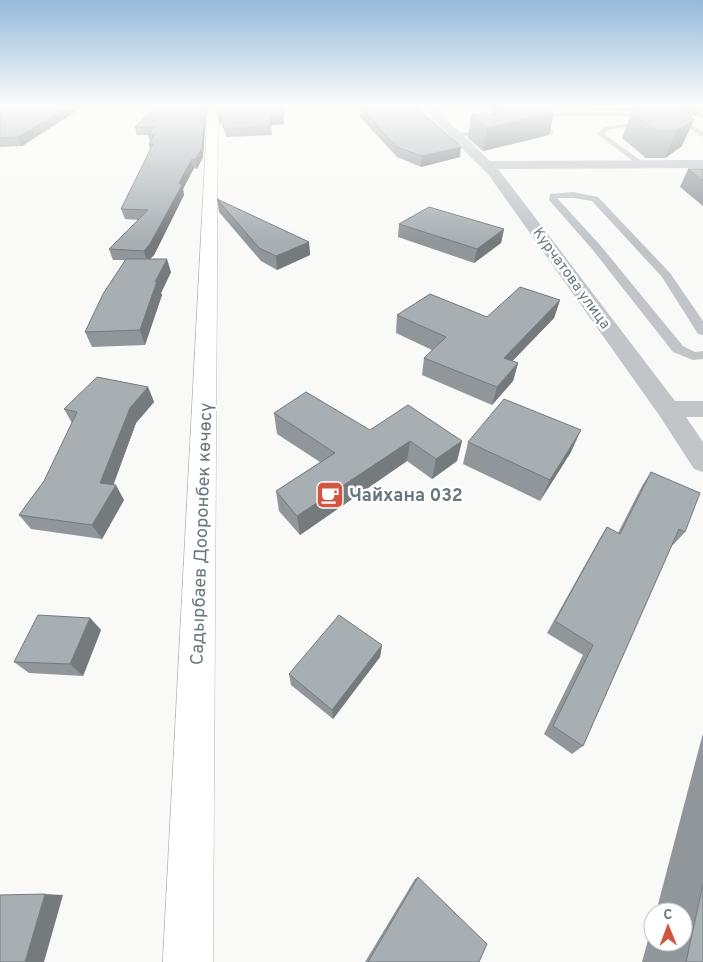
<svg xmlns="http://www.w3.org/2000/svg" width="703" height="962" viewBox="0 0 703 962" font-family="Overpass,sans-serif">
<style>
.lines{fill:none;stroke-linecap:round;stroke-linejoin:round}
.secondary-casing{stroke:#b4b9bd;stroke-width:1}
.service{fill:#c1c5c8;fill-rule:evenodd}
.minor{fill:#c1c5c8;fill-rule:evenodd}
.secondary{fill:#fff;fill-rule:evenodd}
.wall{fill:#90969a}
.shaded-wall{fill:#757a7d}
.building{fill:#a7afb3;stroke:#757a7d}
.labels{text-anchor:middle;stroke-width:5;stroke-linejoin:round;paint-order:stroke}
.far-street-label{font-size:15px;fill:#67777f;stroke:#fff}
.poi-label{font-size:18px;font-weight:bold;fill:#67777f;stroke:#fff;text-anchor:start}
.street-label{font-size:18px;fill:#67777f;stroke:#fff}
</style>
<rect width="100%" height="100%" fill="#f9f9f7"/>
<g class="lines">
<g class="secondary-casing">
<polygon id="secondary" points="208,106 218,106 213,962 163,962"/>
</g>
<g class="service">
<polygon points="457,106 479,106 430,112 427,110"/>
<polygon points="480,106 486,106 496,135 452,136 454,133 490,132"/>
<polygon points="685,106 689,106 703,113 703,118 685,108"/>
<polygon points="535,113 655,113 658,115 655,117 542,116 554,133 551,135"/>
<polygon points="670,113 674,113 703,132 703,137 670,115"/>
<polygon points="636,123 636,125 608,130 604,134 643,162 644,164 640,166 597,134 604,127"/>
<polygon points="573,192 598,197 670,273 703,321 703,335 698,334 662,277 592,201 573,198 557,198 600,245 683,346 695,352 703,351 703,359 693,360 673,352 592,249 549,200 550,194"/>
</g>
<polygon class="minor" points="422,106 432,106 490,161 703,160 703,168 498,169 675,401 703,401 703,417 686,417 703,442 703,472 694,469 659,415 488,174 450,137"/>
<use href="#secondary" class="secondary"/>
</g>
<g class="wall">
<polygon points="0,106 84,106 22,146 0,147"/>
<polygon points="156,106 203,157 197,169 194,168 183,189 184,195 154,255 150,259 171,272 161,293 162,295 145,345 92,347 85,332 125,260 113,260 109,249 138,220 125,219 121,209 150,151 149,145 150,142 148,135 137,135 135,127"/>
<polygon points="488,106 548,106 554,113 549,135 483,151 468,138 471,115 491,114"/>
<polygon points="583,106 703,106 703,111 699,109 696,116 691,115 682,146 665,158 646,158 622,138 632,111 588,110"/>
<polygon points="360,108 460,157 421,167 397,157 360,117"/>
<polygon points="218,117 284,124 271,125 272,135 226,137 222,120 220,125"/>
<polygon points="688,169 703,169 703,206 680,187"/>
<polygon points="217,199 309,242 310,255 277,270 261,261 219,212"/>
<polygon points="399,224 504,229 501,243 474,263 398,237"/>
<polygon points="560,300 554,318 512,361 518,363 513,381 492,405 422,375 424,358 432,350 396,333 397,315 487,317"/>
<polygon points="148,387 154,402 136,423 113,485 124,500 102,539 31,529 19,515 44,481 72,423 64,409"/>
<polygon points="274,413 370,430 462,441 457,461 432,479 407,461 300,535 279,511 276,491 320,462 277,434"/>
<polygon points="468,442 571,452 540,501 463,464"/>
<polygon points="651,472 685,532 673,545 672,545 583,746 572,754 544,734 583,655 547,633 599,540 607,527 618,533 642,486"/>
<polygon points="90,618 101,630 83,676 29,673 14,662"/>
<polygon points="382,645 380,657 333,719 291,685 289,674"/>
<polygon points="703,733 703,962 642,962 653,922 653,942 683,942 683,912 656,912"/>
<polygon points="418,877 479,962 365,962 415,879"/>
</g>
<g class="shaded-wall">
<polygon points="70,106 84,106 22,146 18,137"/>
<polygon points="205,106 207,106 203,157 197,169 195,160"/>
<polygon points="283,106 284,124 270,125 269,117"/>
<polygon points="221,112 222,120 220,125 218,117"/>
<polygon points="554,113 549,135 483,151 487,128"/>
<polygon points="694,120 682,146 665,158 676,131"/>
<polygon points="461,147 460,157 421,167 422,156"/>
<polygon points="192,159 194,168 183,189 184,195 154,255 147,262 144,251 179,183"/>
<polygon points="504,229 501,243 474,263 477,249"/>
<polygon points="309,242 310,255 277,270 276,256"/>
<polygon points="167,259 171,272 161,293 162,295 145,345 140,330 155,282"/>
<polygon points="560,300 554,318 499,375 504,358"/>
<polygon points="518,363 513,381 492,405 497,387"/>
<polygon points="148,387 154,402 136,423 109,497 116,485 124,500 102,539 92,525 100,483 130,408"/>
<polygon points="581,430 571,452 540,501 550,480"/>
<polygon points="410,441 407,461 300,535 297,516"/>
<polygon points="462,441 457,461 432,479 436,459"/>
<polygon points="90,618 101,630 83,676 70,664"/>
<polygon points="382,645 380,657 333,719 332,710"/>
<polygon points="45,894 63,895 44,962 25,962"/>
</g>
<g class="building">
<polygon points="0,106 70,106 18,137 0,138"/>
<polygon points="156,106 205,106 202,148 195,160 192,159 179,183 182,185 150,244 144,251 109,249 148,210 121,209 153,144 149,145 154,134 148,134 154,127 135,127"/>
<polygon points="218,106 283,106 284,116 269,117 271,126 224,129 221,112 218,117"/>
<polygon points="379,106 415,106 461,147 422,156 397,147 360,108"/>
<polygon points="499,106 548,106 554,113 487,128 471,115 502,114"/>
<polygon points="635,106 684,106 694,120 676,131 657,131 631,113"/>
<polygon points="688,169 703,169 703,181"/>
<polygon points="217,199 309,242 276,256 259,248"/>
<polygon points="429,207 504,229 477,249 399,224"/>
<polygon points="126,259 167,259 155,282 157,281 140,330 85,332 103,294"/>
<polygon points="520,287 560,300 504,358 518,363 497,387 424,358 446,337 397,315 430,294 487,317"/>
<polygon points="97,377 148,387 130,408 100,483 116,485 92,525 19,515 44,481 77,412 64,409"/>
<polygon points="306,392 370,430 408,405 462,441 436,459 410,441 297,516 276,491 335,453 274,413"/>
<polygon points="504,399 581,430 550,480 468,442"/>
<polygon points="651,472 700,493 685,532 679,529 583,746 553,726 593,645 555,621 607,527 620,534"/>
<polygon points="38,615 90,618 70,664 14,662"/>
<polygon points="339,615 382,645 332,710 289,674"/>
<polygon points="418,877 487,944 479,962 368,962"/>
<polygon points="703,884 703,962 686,962"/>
<polygon points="45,894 25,962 0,962 0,895"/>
</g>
<linearGradient id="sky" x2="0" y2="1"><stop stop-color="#95badb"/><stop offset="0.44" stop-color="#fcfcfb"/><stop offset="1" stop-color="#fcfcfb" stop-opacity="0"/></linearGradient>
<rect width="703" height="241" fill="url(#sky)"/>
<defs>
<g id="cafe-square" transform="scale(1.4375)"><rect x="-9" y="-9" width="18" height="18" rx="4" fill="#d15540" stroke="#fff"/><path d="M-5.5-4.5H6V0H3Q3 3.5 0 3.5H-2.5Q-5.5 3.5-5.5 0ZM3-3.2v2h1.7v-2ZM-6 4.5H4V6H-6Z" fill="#fff"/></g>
</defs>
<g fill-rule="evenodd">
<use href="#cafe-square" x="330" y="495"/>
</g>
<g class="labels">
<g class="far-street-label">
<text transform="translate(572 278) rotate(54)" y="5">Курчатова улица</text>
</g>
<g class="poi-label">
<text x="349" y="501">Чайхана 032</text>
</g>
<g class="street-label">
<text transform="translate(201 534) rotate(-88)" y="6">Садырбаев Дооронбек көчөсү</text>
</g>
</g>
<g transform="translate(668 927) rotate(359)"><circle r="24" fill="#ffffff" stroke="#c2c9cc"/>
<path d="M0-4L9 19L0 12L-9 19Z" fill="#d15540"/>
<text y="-8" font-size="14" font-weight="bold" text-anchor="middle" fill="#67777f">С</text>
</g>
</svg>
